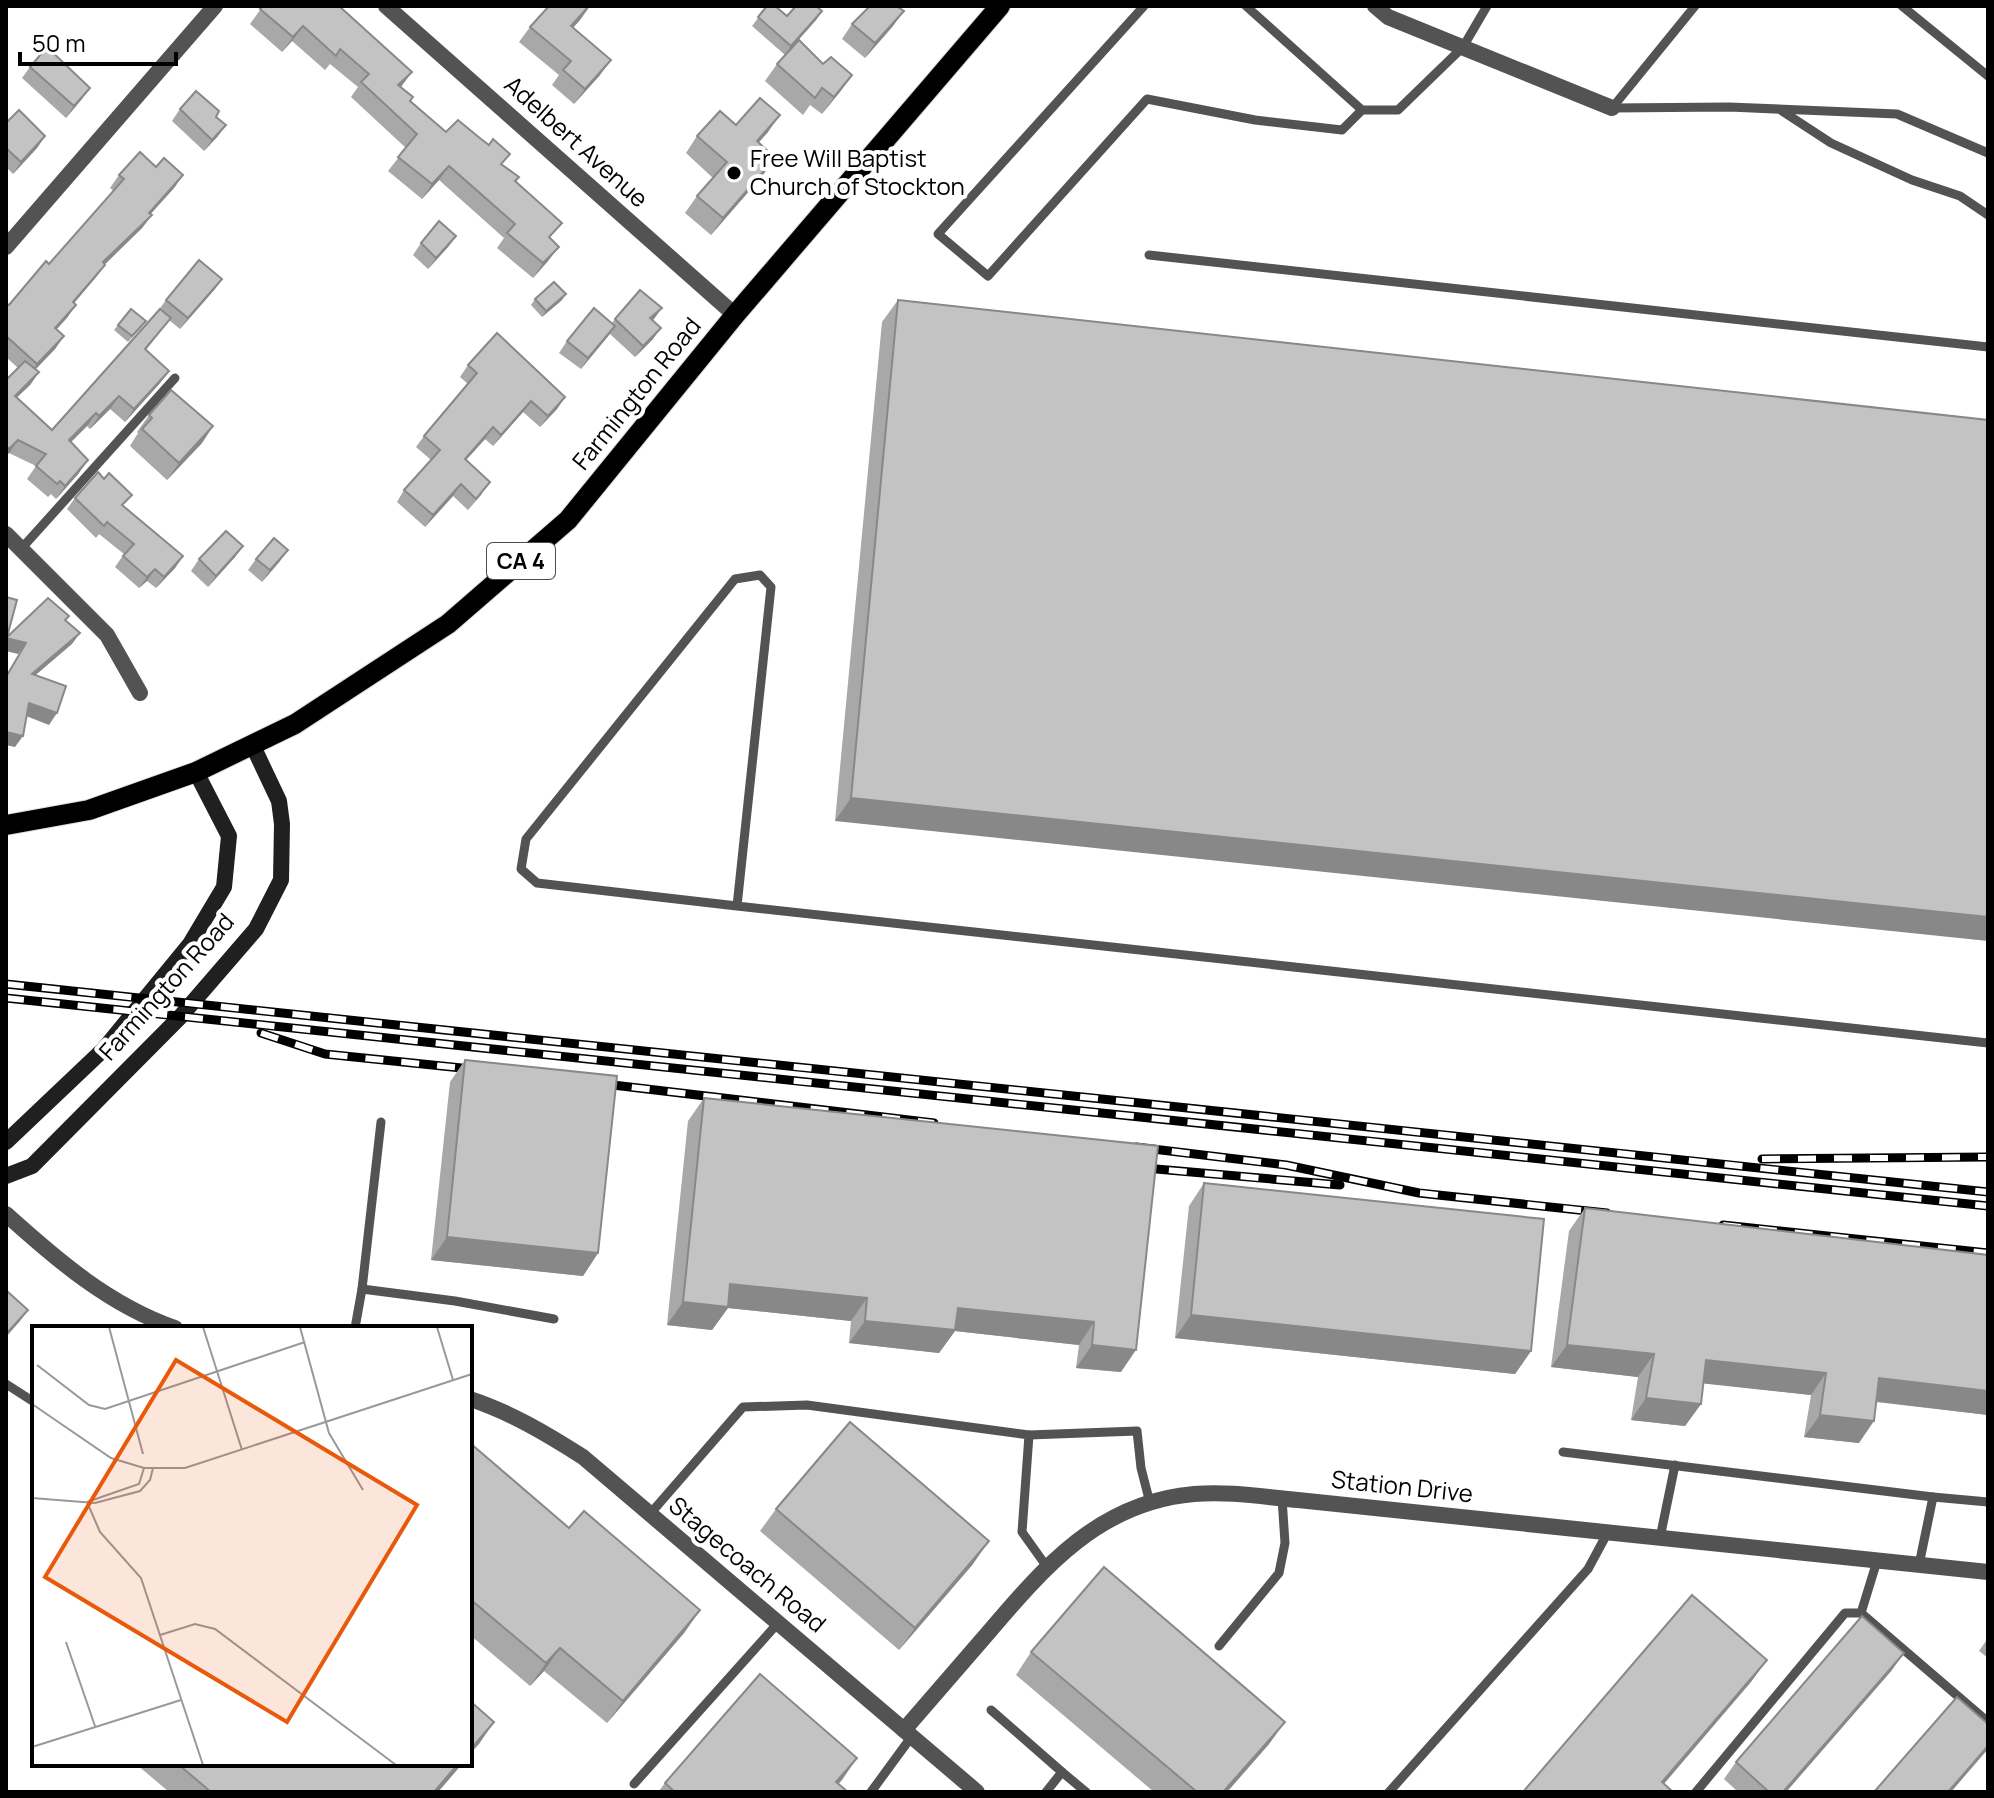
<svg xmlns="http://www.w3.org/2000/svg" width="1994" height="1798" viewBox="0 0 1994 1798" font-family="Manrope,sans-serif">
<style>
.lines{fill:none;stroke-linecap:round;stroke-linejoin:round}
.primary-casing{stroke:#dbdbdb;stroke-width:22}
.service{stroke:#535353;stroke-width:9}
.minor{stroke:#535353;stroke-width:16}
.secondary{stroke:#202020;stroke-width:16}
.primary{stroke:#000;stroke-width:20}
.rail-casing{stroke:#000;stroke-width:9}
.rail{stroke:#fff;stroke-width:6;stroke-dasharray:18;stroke-linecap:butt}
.wall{fill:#a8a8a8}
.shaded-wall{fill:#888}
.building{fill:#c3c3c3;stroke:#888;stroke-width:2}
.poi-dot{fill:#000;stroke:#fff;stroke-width:3}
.labels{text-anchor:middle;stroke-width:8;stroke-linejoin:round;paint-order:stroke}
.shield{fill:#fff;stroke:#4c4c4c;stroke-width:2}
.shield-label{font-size:22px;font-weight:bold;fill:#000}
.street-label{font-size:24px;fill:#000;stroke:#fff}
.poi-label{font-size:24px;fill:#000;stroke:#fff;text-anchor:start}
.inset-road{fill:none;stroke:#999;stroke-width:2}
.view{fill:#e8590c;fill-opacity:0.15;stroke:#e8590c;stroke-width:4}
.inset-edge{fill:none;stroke:#000;stroke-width:4}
</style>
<rect width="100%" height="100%" fill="#fff"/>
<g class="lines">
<g class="primary-casing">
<polyline id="primary" points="6,825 89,810 196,772 295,724 448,624 568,520 735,315 1000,6"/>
</g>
<g class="service">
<polyline points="1144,6 938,234 988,276 1147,99 1255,120 1342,130 1362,110"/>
<polyline points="1246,6 1362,110 1398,110 1463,47 1487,6"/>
<polyline points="1902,6 1988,76"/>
<polyline points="1612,108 1729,107 1897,114 1988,153"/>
<polyline points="1612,108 1695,6"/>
<polyline points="1782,111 1831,143 1912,180 1960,196 1988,215"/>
<polyline points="1149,255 1988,347"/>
<polyline points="21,549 175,378"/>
<polyline points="737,906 771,587 760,575 735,579 526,839 521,869 537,883 737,906 1988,1043"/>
<polyline points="362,1289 381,1122"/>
<polyline points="355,1328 362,1289 455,1301 554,1319"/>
<polyline points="6,1384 34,1402"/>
<polyline points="1029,1435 1137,1431 1141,1468 1150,1503"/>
<polyline points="1563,1452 1933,1497 1919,1565"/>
<polyline points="1933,1497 1988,1502"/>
<polyline points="650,1514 743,1407 807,1405 1029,1435 1022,1532 1047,1567"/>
<polyline points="1660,1538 1675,1465"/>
<polyline points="1861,1613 1988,1722"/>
<polyline points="1219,1646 1279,1573 1285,1543 1282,1498"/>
<polyline points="991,1710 1062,1772"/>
<polyline points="634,1784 778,1623"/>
<polyline points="871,1792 912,1736"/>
<polyline points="1046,1792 1062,1772 1086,1792"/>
<polyline points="1389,1792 1588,1569 1608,1532"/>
<polyline points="1696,1792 1845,1613 1861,1613 1877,1561"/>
</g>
<g class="minor">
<polyline points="386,6 735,315"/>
<polyline points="1375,6 1388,17 1612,108"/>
<polyline points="6,247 215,6"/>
<polyline points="6,534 107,635 140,693"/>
<path d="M 6,1214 C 57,1260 109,1305 175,1328"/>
<path d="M 470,1399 C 510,1412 547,1434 583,1457 L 977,1792"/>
<path d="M 904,1730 C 932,1698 960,1665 988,1633 C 1045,1566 1100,1502 1194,1494 C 1229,1491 1264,1497 1298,1500 L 1988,1572"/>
</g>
<g class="secondary">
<polyline points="6,1142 104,1049 190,944 224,887 229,836 196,772"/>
<polyline points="6,1176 32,1166 180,1017 256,929 281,880 282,824 279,801 252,744"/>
</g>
<use href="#primary" class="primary"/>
<g class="rail-casing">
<g id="rail">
<polyline points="6,984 1988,1192"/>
<polyline points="6,998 1988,1206"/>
<polyline points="261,1033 325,1054 481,1070"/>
<polyline points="596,1083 934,1123"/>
<polyline points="1136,1147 1286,1165 1419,1193 1607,1213"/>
<polyline points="1762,1159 1988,1157"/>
<polyline points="1133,1167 1340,1185"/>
<polyline points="1723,1225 1988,1253"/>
</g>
</g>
<use href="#rail" class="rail"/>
</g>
<g class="wall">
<polygon points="263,6 339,6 401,87 413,97 410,101 446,132 502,165 516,182 551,239 548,261 533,278 497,248 504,238 439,180 422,199 388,171 406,148 351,97 358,87 330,64 325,70 292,41 282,52 250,24"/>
<polygon points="767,6 787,16 822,11 816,20 785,55 752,26"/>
<polygon points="580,20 573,28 600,75 574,104 552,85 559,75 519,42 530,27"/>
<polygon points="852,24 893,26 865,58 842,39"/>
<polygon points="777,64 823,64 852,75 822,114 810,105 803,115 765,81"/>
<polygon points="30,67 90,88 66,118 22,78"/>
<polygon points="180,109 216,117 218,136 204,151 172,121"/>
<polygon points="6,123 45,136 37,148 13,174 6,167"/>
<polygon points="736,125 768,132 758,143 763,175 711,235 685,213 697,196 713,178 686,153 697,136"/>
<polygon points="156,167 183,175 174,188 150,214 152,215 142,228 105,264 96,277 74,303 76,305 56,329 64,336 55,349 35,370 39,372 30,385 17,397 52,430 158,311 166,300 222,279 214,290 180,329 169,320 146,350 169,371 160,383 125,422 110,409 90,429 87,426 71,442 79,473 56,499 51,494 48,497 27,479 36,466 9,453 6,456 6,380 18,368 6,357 6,304 9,305 49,264 114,191 110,188 119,175"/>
<polygon points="456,236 448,247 428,269 413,255 421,243"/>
<polygon points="535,299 562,300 542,317 531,305"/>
<polygon points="898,300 1988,420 835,821 882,322"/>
<polygon points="131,309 142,327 128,342 114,330"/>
<polygon points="615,319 654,319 653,320 653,339 635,357 610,334 581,369 559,353 567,341 612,323"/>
<polygon points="468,365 565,397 557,409 540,427 523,412 493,446 485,439 466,460 482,494 468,510 453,496 425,527 397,502 404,490 431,460 416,447 424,436 468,384 460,377"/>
<polygon points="149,415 213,426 202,443 167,480 130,446 138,433 137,432"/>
<polygon points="75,498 124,506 183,556 175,568 156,588 147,581 139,588 115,567 124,554 99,534 96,538 67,509"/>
<polygon points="243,546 235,557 208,587 191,571 199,559"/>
<polygon points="256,559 280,561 262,582 248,570"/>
<polygon points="465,1060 598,1253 583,1276 431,1260 450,1082"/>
<polygon points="704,1098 1158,1146 1121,1372 1076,1368 1079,1345 955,1331 939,1353 849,1343 851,1321 728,1308 712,1330 667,1325 688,1121"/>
<polygon points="1204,1183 1531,1351 1515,1374 1175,1338 1189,1206"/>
<polygon points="1585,1208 1988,1255 1988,1415 1876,1402 1859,1443 1804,1437 1811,1395 1703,1383 1701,1404 1685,1426 1631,1420 1638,1377 1551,1367 1569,1231"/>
<polygon points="470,1443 569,1528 700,1610 684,1633 607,1723 544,1671 530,1686 470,1635"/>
<polygon points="776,1509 973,1564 899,1650 760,1531"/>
<polygon points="1988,1638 1988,1658 1979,1651"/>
<polygon points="1031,1652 1269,1744 1227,1792 1154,1792 1016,1675"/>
<polygon points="1892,1670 1786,1792 1738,1792 1724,1779 1736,1762"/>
<polygon points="857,1758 838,1784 848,1792 658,1792 665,1783"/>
<polygon points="136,1764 462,1764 438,1792 169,1792"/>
</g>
<g class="shaded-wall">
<polygon points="590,6 580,20 560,41 571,26"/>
<polygon points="822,11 816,20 785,55 791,46"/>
<polygon points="904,11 893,26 865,58 875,43"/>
<polygon points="303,26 292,41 282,52 293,37"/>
<polygon points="611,60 600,75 574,104 585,89"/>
<polygon points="412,72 401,87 398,85"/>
<polygon points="852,75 840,92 822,114 834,97"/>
<polygon points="90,88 82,99 66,118 74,106"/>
<polygon points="780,115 768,132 745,158 757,141"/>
<polygon points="226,125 218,136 204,151 212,140"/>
<polygon points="45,136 37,148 13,174 21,162"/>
<polygon points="775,158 763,175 711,235 723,218"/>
<polygon points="449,166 439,180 422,199 432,184"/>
<polygon points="183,175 174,188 140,226 149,213"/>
<polygon points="152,215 142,228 94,275 103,262"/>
<polygon points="456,236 448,247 428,269 436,258"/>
<polygon points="559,247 548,261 533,278 543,263"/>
<polygon points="105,265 96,277 64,315 73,302"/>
<polygon points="222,279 214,290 180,329 188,318"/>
<polygon points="566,294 562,300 542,317 546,311"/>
<polygon points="76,305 67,318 46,341 55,328"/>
<polygon points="662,308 654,319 642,329 650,318"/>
<polygon points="615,326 607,337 581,369 588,358"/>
<polygon points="661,328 653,339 635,357 643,346"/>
<polygon points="64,336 55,349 28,377 37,364"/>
<polygon points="169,371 160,383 125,422 134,409"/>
<polygon points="39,372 30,385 6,408 15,396"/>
<polygon points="119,396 110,409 90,429 99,416"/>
<polygon points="565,397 557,409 540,427 548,416"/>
<polygon points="531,401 523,412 493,446 501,435"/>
<polygon points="96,413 87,426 60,453 69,440"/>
<polygon points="213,426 202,443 167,480 179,463"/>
<polygon points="493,427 485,439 457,470 465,459"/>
<polygon points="18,440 9,453 6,456 6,454 9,449"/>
<polygon points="88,460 79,473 56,499 65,486"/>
<polygon points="461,484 453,496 425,527 433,515"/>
<polygon points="243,546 235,557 208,587 216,576"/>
<polygon points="288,550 280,561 262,582 270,570"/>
<polygon points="183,556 175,568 156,588 164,577"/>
<polygon points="155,569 147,581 139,588 147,577"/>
<polygon points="80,633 72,644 24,685 32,674"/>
<polygon points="6,638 26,643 18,654 6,651"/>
<polygon points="29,703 57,713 49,725 21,714"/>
<polygon points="6,732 23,736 15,747 6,745"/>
<polygon points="851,798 1988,917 1988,941 835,821"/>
<polygon points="447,1237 598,1253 583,1276 431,1260"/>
<polygon points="730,1284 867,1298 851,1321 728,1308 712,1330 667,1325 683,1302"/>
<polygon points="958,1308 1094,1322 1079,1345 955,1331 939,1353 849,1343 865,1321"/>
<polygon points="28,1310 20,1321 6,1337 6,1334"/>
<polygon points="1191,1315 1531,1351 1515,1374 1175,1338"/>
<polygon points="1092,1345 1136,1350 1121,1372 1076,1368"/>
<polygon points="1567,1345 1654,1354 1638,1377 1551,1367"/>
<polygon points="1706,1360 1826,1373 1811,1395 1690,1382"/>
<polygon points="1879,1378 1988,1391 1988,1415 1863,1400"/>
<polygon points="1646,1398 1701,1404 1685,1426 1631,1420"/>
<polygon points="1820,1415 1874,1421 1859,1443 1804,1437"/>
<polygon points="989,1541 973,1564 899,1650 915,1628"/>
<polygon points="700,1610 684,1633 607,1723 623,1701"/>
<polygon points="560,1648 544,1671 530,1686 546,1663"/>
<polygon points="1904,1653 1892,1670 1786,1792 1783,1792"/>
<polygon points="1767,1660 1751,1682 1657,1792 1662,1782"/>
<polygon points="494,1722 479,1744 470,1754 470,1750"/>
<polygon points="1285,1722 1269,1744 1227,1792 1223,1792"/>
<polygon points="1988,1746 1988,1749 1951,1792 1948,1792"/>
<polygon points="857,1758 842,1780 831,1792 836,1782"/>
<polygon points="458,1764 462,1764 438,1792 434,1792"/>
</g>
<g class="building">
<polygon points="263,6 339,6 412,72 398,85 413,97 410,101 446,132 458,120 481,139 489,145 493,139 510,154 501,164 519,177 515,181 562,223 549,237 559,247 543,263 507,233 515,224 449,166 432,184 398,157 417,134 361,82 369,74 340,49 336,56 303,26 293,37 260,9"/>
<polygon points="549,6 589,6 571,26 611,60 585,89 563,70 571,61 530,27"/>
<polygon points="767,6 775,6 787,16 796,6 816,6 822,11 791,46 758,17"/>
<polygon points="870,6 896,6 904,11 875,43 852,24"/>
<polygon points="799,40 823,64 831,57 852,75 834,97 822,88 815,98 777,64"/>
<polygon points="47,47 90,88 74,106 30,67"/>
<polygon points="196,91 219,111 216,117 226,125 212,140 180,109"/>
<polygon points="760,98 780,115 757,141 775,158 723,218 697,196 727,162 697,136 720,111 736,125"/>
<polygon points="19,110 45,136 21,162 6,148 6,123"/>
<polygon points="140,152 156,167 164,158 183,175 149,213 152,215 103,262 105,265 73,302 76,305 55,328 64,336 37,364 6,336 6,304 9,305 46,261 49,264 124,179 119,175"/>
<polygon points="439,221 456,236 436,258 421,243"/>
<polygon points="199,260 222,279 188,318 166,300"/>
<polygon points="554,282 566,294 546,311 535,299"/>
<polygon points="640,290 662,308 650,318 661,328 643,346 615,319"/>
<polygon points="898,300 1988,420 1988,917 851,798"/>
<polygon points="594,308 615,326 588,358 567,341"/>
<polygon points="131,309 146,321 132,336 118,325"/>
<polygon points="160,309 171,318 145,349 169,371 134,409 119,396 99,416 96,413 69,440 88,460 65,486 60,481 57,484 36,466 46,454 18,440 9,449 6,446 6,380 25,361 39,372 15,396 52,430"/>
<polygon points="497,333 565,397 548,416 531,401 501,435 493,427 465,459 490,482 476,499 461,484 433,515 404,490 440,450 424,436 477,373 468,365"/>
<polygon points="171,390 213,426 179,463 142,429 152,418 149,415"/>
<polygon points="98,472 104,479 109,473 132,495 122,505 183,556 164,577 155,569 147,577 123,556 134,544 107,522 104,526 75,498"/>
<polygon points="226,531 243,546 216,576 199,559"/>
<polygon points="274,538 288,550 270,570 256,559"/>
<polygon points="6,597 17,600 7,637 48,598 69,616 65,620 80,633 32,674 66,686 57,713 29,703 23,736 6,732 6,677 26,643 6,638"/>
<polygon points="465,1060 617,1076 598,1253 447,1237"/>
<polygon points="704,1098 1158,1146 1136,1350 1092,1345 1094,1322 958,1308 955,1330 865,1321 867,1298 730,1284 728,1307 683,1302"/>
<polygon points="1204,1183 1544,1219 1531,1351 1191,1315"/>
<polygon points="1585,1208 1988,1255 1988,1391 1879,1378 1874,1421 1820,1415 1826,1373 1706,1360 1701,1404 1646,1398 1654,1354 1567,1345"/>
<polygon points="8,1292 28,1310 6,1334 6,1294"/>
<polygon points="850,1422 989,1541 915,1628 776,1509"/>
<polygon points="470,1443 569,1528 584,1511 700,1610 623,1701 560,1648 546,1663 470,1599"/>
<polygon points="1104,1567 1285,1722 1223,1792 1197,1792 1031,1652"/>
<polygon points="1692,1595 1767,1660 1662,1782 1673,1792 1523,1792"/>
<polygon points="1862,1616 1904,1653 1783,1792 1769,1792 1736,1762"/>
<polygon points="760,1674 857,1758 836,1782 848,1792 675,1792 665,1783"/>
<polygon points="1957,1697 1988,1724 1988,1746 1948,1792 1874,1792"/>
<polygon points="470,1701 494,1722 470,1750"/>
<polygon points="178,1764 458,1764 434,1792 211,1792"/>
</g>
<circle class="poi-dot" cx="734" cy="173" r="8"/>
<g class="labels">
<rect class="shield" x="487" y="543" width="68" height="36" rx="6"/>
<g class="shield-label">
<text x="521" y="569">CA 4</text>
</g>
<g class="street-label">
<text transform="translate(576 142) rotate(42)" y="8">Adelbert Avenue</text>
<text transform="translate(637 394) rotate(-51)" y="8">Farmington Road</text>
<text transform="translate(167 987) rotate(-48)" y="8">Farmington Road</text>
<text transform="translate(1402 1487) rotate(6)" y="8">Station Drive</text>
<text transform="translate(747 1565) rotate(40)" y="8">Stagecoach Road</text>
</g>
<g class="poi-label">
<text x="750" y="167">Free Will Baptist<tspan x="750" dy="28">Church of Stockton</tspan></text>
</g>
</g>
<g transform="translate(32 1326)">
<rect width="440" height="440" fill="#fff"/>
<path class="inset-road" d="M 77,1 L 111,128M 171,1 L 210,124M 268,1 L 297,107 L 331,164M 405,1 L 421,54M 5,39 L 57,79 L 73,83 L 273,16M 0,78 L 79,132 L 112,142 L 153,142 L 440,48M 0,172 L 63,177 L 108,165 L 118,154 L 121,142M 55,176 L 68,206 L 109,252 L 171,439M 55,176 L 107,158 L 112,142M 128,309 L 163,298 L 183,303 L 364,439M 34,316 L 63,400M 0,421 L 149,374"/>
<path class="view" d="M 144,34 L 385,179 L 255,396 L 13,251 Z"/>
<rect width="440" height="440" class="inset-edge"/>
</g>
<rect width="1994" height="1798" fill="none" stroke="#000000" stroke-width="16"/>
<path d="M20 52v12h156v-12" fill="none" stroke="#000000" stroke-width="4"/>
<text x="32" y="52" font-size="24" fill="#000000" stroke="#ffffff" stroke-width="6" paint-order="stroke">50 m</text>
</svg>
